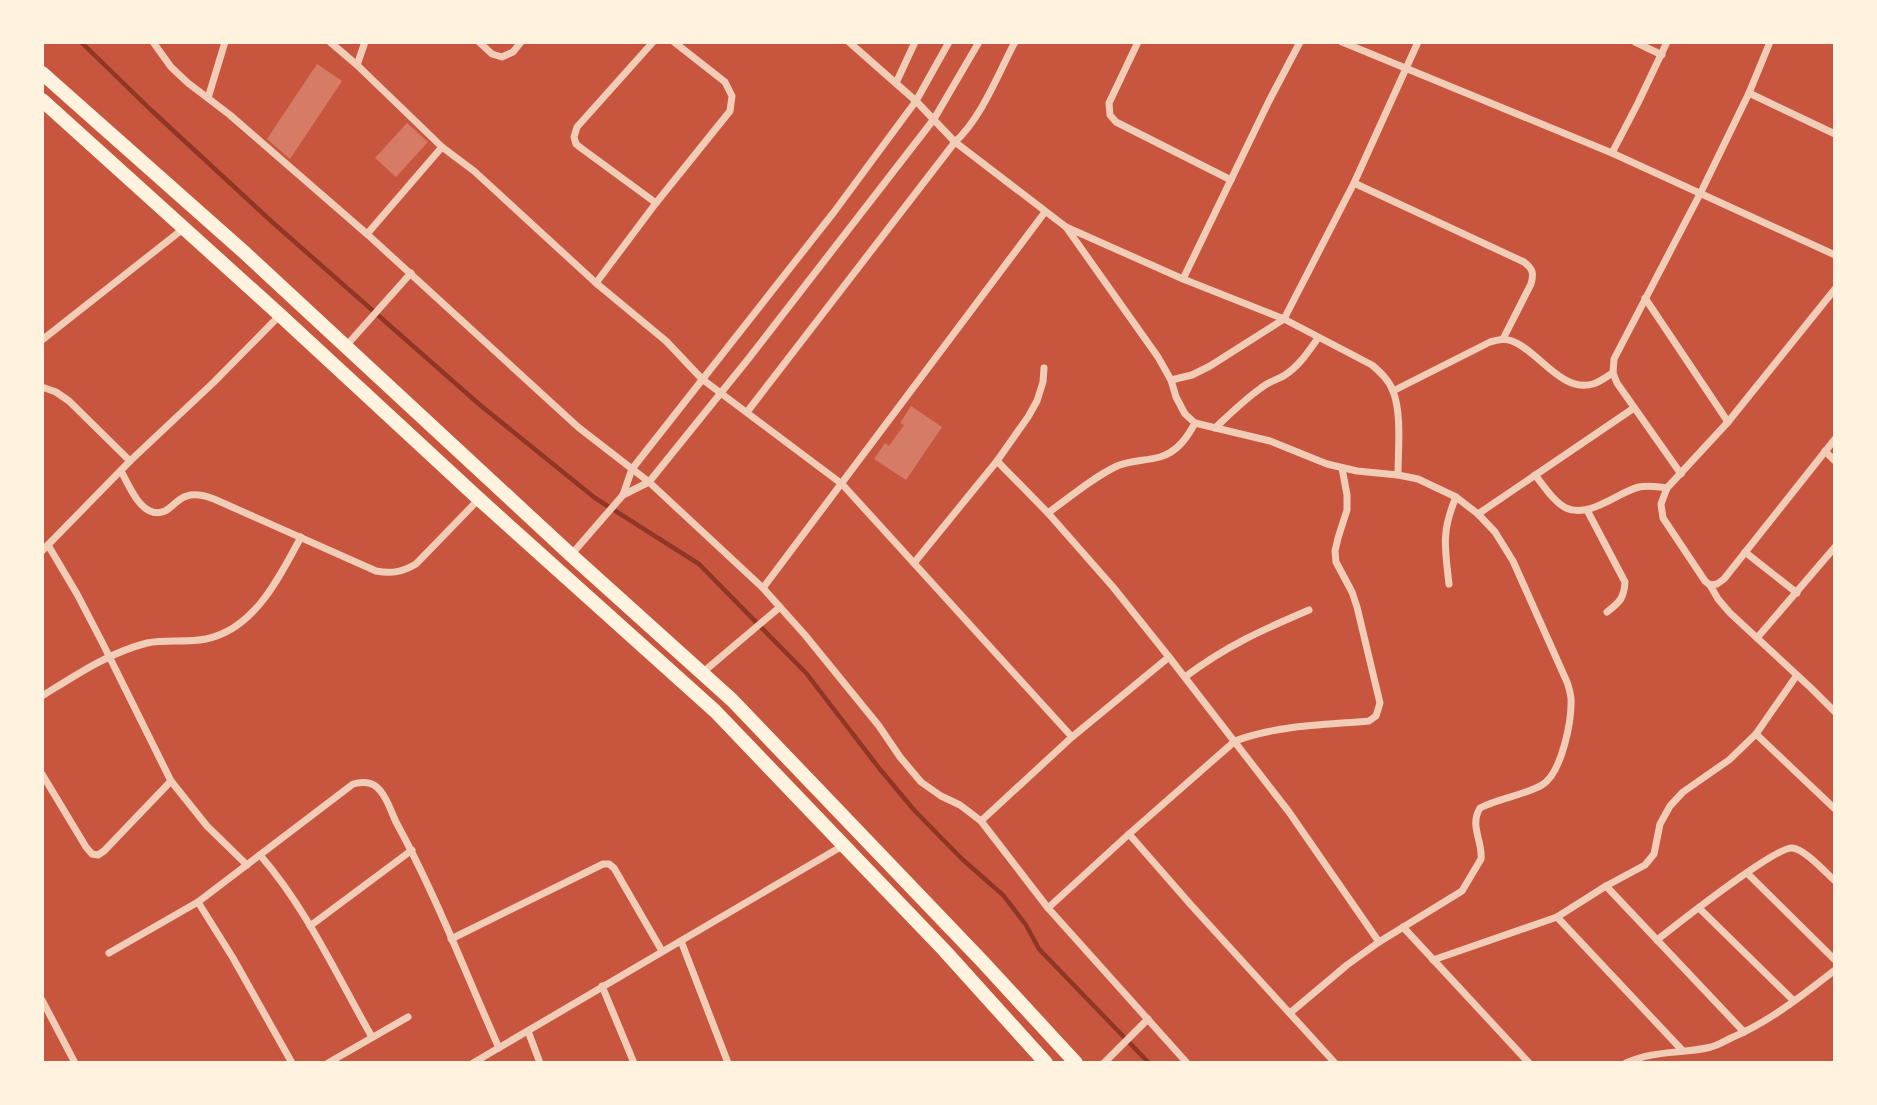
<svg xmlns="http://www.w3.org/2000/svg" width="1877" height="1105" viewBox="0 0 1877 1105" font-family="Cabin,sans-serif">
<style>
.lines{fill:none;stroke-linecap:round;stroke-linejoin:round}
.stream{stroke:#8f3625;stroke-width:4.5}
.building{fill:#d67c66}
.minor{stroke:#f1ccb7;stroke-width:7}
.trunk{stroke:#fff3e0;stroke-width:14}
</style>
<rect width="100%" height="100%" fill="#c8553d"/>
<g class="lines">
<polyline class="stream" points="81,42 151,110 271,221 480,405 595,498 699,564 806,673 879,768 914,810 962,859 1003,895 1026,925 1039,949 1149,1063"/>
</g>
<g class="building">
<polygon points="317,64 342,81 290,159 267,139"/>
<polygon points="407,123 428,142 396,177 375,158"/>
<polygon points="911,406 942,427 906,480 874,459 885,443 889,446 904,425 900,423"/>
</g>
<g class="lines">
<g class="minor">
<polyline points="153,42 171,67 188,83 230,115 367,234 578,427 649,482 763,588 805,635 879,726 900,757 921,782 941,796 960,805 981,821 1048,908 1187,1063"/>
<polyline points="330,42 357,65 442,147 474,171 596,283 666,341 702,379 842,484 1072,737"/>
<polyline points="479,42 492,54 502,57 513,52 521,42"/>
<polyline points="653,42 577,127 574,137 576,144 581,148 656,203"/>
<path d="M 849,42 L 916,101 L 955,142 C 982,117 998,74 1015,42"/>
<polyline points="1138,42 1109,103 1110,115 1116,122 1231,180"/>
<polyline points="1342,42 1612,153 1835,255"/>
<polyline points="1635,42 1662,55"/>
<polyline points="357,65 365,42"/>
<polyline points="896,83 915,42"/>
<polyline points="1749,93 1835,134"/>
<polyline points="208,98 225,42"/>
<polyline points="1612,153 1638,103 1667,42"/>
<path d="M 1354,183 L 1524,262 C 1533,269 1534,273 1531,284 L 1503,339"/>
<path d="M 1066,227 L 1158,357 L 1171,380 L 1176,397 L 1185,414 L 1195,423 L 1270,441 L 1327,464 L 1357,471 L 1398,475 L 1418,479 L 1456,497 L 1478,514 L 1495,532 L 1513,561 L 1567,682 C 1569,687 1570,692 1571,698 C 1572,720 1562,773 1542,785 C 1525,795 1499,798 1480,808 C 1469,826 1483,841 1481,859 L 1462,891 L 1379,942 L 1347,965 L 1290,1013"/>
<polyline points="367,234 442,147"/>
<polyline points="1183,279 1269,101 1300,42"/>
<polyline points="596,283 656,203 730,111 732,96 725,82 674,42"/>
<polyline points="1835,289 1728,422 1667,488 1661,504 1663,518 1705,581 1710,585 1717,584 1724,579 1835,439"/>
<polyline points="1645,298 1728,422"/>
<polyline points="42,340 183,229"/>
<polyline points="346,346 411,273"/>
<polyline points="1171,380 1192,375 1210,366 1284,319 1354,183 1418,42"/>
<polyline points="42,387 56,392 69,401 130,461"/>
<path d="M 1393,391 L 1490,342 C 1498,340 1504,338 1512,341 C 1539,351 1561,393 1593,384 C 1600,382 1607,376 1613,373"/>
<path d="M 747,412 L 955,142 L 1066,227 L 1183,279 L 1284,319 L 1372,365 C 1380,372 1389,380 1393,391 C 1402,414 1398,450 1398,475"/>
<path d="M 1215,428 C 1230,414 1244,400 1261,388 C 1268,382 1277,380 1285,375 C 1299,366 1308,352 1318,338"/>
<polyline points="1825,451 1835,461"/>
<polyline points="997,461 1048,513 1113,587 1169,657 1289,812 1379,942"/>
<path d="M 121,471 C 129,485 142,521 165,511 C 173,507 178,498 187,496 C 196,493 206,496 214,499 L 376,571 C 392,574 402,572 416,564 L 479,499"/>
<polyline points="1681,474 1617,383 1613,373 1614,359 1701,192 1749,93 1770,42"/>
<path d="M 1535,475 C 1544,486 1553,501 1566,508 C 1589,519 1618,492 1639,487 C 1649,485 1658,487 1667,488"/>
<polyline points="623,495 649,482 749,358 934,119 979,42"/>
<path d="M 1587,510 L 1625,582 C 1624,598 1620,602 1607,612"/>
<path d="M 1048,513 C 1070,497 1092,478 1117,466 C 1131,460 1146,461 1160,457 C 1177,452 1187,438 1195,423"/>
<polyline points="1478,514 1634,408"/>
<polyline points="48,545 77,594 102,642 171,781 207,826 247,865"/>
<polyline points="42,551 130,461 214,382 280,315"/>
<polyline points="1745,552 1797,593"/>
<polyline points="571,555 623,495 632,469 834,212 916,101 949,42"/>
<polyline points="914,563 997,461 1028,417 1037,401 1043,382 1044,368"/>
<path d="M 1449,584 C 1445,548 1441,532 1456,497"/>
<polyline points="1710,585 1718,599 1730,613 1811,688 1835,712"/>
<polyline points="763,588 1045,212"/>
<polyline points="1757,638 1835,547"/>
<polyline points="702,673 780,607"/>
<path d="M 1185,677 C 1226,646 1262,630 1309,610"/>
<path d="M 42,696 C 76,675 108,653 147,643 C 166,639 186,643 206,639 C 255,629 279,577 301,537"/>
<polyline points="1756,734 1835,809"/>
<polyline points="42,774 86,847 92,854 98,855 104,851 171,781"/>
<polyline points="981,821 1072,737 1169,657"/>
<polyline points="1129,834 1191,905 1335,1063"/>
<path d="M 260,855 C 307,909 337,976 372,1037"/>
<polyline points="1747,873 1835,960"/>
<polyline points="1606,886 1744,1032"/>
<polyline points="198,902 233,958 292,1063"/>
<path d="M 1048,908 L 1129,834 L 1235,741 C 1278,725 1324,725 1369,721 L 1376,716 L 1380,703 L 1357,607 L 1352,592 L 1336,562 L 1335,551 L 1338,538 L 1347,510 L 1347,495 L 1342,468"/>
<polyline points="1699,908 1793,1000"/>
<polyline points="1557,917 1682,1050"/>
<polyline points="310,926 412,850"/>
<polyline points="1403,927 1529,1063"/>
<polyline points="451,939 603,864 609,864 614,868 662,951"/>
<path d="M 1657,940 C 1676,925 1775,847 1792,848 C 1805,849 1825,872 1835,881"/>
<polyline points="681,941 728,1063"/>
<path d="M 109,953 L 198,902 L 353,784 C 360,782 367,781 374,785 C 385,792 391,811 396,822 C 436,895 465,972 499,1048"/>
<polyline points="1433,960 1557,917 1606,886 1645,865 1654,854 1660,824 1670,806 1683,792 1729,760 1756,734 1797,675"/>
<polyline points="602,986 634,1063"/>
<polyline points="42,1000 75,1063"/>
<polyline points="528,1031 540,1063"/>
<polyline points="328,1063 408,1017"/>
<polyline points="473,1063 844,845"/>
<polyline points="1104,1063 1148,1019"/>
<path d="M 1626,1063 C 1653,1050 1684,1054 1711,1047 C 1718,1045 1725,1041 1731,1038 C 1769,1022 1803,995 1835,970"/>
</g>
<g class="trunk">
<polyline points="42,73 245,253 571,555 732,700 982,961 1076,1063"/>
<polyline points="42,100 280,315 479,499 715,711 944,950 1046,1063"/>
</g>
</g>
<rect width="1877" height="1105" fill="none" stroke="#fff3e0" stroke-width="88"/>
</svg>
